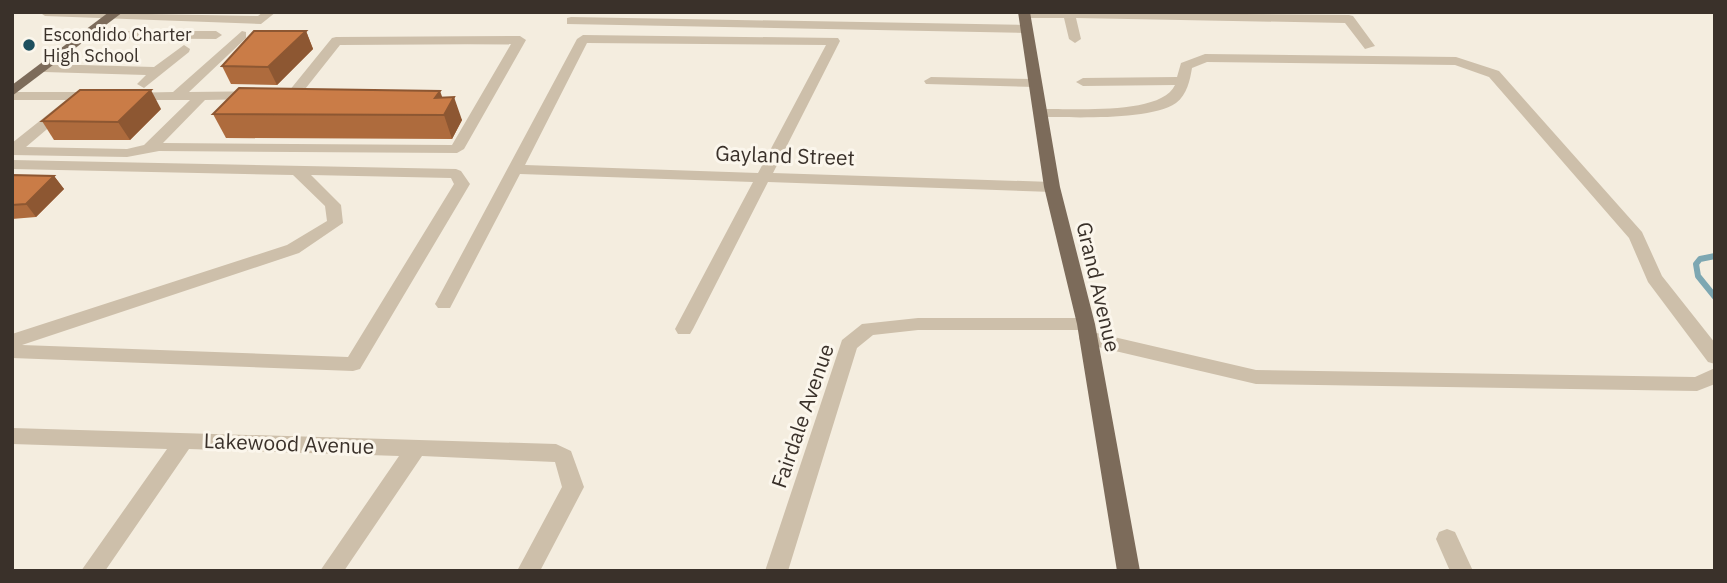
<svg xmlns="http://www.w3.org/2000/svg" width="1727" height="583" viewBox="0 0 1727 583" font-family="'IBM Plex Sans',sans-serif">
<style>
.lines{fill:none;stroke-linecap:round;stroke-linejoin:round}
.stream{stroke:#7da7b2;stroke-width:6}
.minor{fill:#cdbfaa;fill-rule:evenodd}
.major{fill:#7c6b5a;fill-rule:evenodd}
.wall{fill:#ae6b3d}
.shaded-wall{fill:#8d5732}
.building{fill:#ca7c47;stroke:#8d5732;stroke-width:2}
.poi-dot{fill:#1d4f5e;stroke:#fbf6ec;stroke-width:2.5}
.labels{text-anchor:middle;stroke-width:6;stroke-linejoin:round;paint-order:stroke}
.far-poi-label{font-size:18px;fill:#3a312a;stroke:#fbf6ec;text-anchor:start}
.street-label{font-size:21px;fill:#3a312a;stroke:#fbf6ec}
</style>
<rect width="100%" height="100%" fill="#f4eddf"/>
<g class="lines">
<polyline class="stream" points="1715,256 1700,259 1696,264 1698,276 1715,297"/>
<g class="minor">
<polygon points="39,12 258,16 263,12 276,12 261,24 45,16"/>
<polygon points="1020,12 1349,15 1353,16 1375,46 1365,49 1345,23 1076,18 1081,39 1075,43 1069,39 1064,18 1025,18 1021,17"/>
<polygon points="571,17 1027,25 1033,29 1027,33 567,24 567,18"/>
<polygon points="87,31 216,31 222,35 216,39 83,38 83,32"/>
<path d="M 242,31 L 246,32 L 246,38 L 189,92 L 289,91 L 332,38 L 336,37 L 520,36 L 526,40 L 464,149 L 457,153 L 159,151 L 127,157 L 12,155 L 12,143 L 66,100 L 12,100 L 12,92 L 79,92 L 86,96 L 26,147 L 127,149 L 144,145 L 190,100 L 131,100 L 126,99 L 126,93 L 173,92 ZM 511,44 L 452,145 L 163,143 L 205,100 L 298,98 L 340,45 Z"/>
<path d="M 583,35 L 838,38 L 840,41 L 773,173 L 1052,182 L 1060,187 L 1052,192 L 768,182 L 693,329 L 690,334 L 678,334 L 675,329 L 753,182 L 520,174 L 450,308 L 438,308 L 435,304 L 577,39 ZM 587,43 L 826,45 L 758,173 L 525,165 Z"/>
<polygon points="184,45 190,49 189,52 144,88 137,84 146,75 44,72 37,68 44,64 154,67"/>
<path d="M 1205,54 L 1456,57 L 1499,71 L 1642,232 L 1662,276 L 1715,343 L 1715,364 L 1708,362 L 1648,282 L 1629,238 L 1489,77 L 1455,65 L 1207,62 L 1192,68 C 1190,80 1187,95 1176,103 C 1150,121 1073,117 1040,117 L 1033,113 L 1040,109 C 1070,108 1161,116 1175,85 L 1083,86 L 1076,82 L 1083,78 L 1177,77 L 1181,63 Z"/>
<polygon points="931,77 1034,79 1041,83 1034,87 926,84 924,81"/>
<path d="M 12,160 L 456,169 L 461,171 L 470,184 L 360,369 L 353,371 L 12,358 L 12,334 L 287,245 L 327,221 L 325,206 L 293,175 L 12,169 ZM 311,175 L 451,178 L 454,184 L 348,357 L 22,345 L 299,253 L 343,223 L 341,205 Z"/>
<polygon points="918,318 1086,318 1095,324 1086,330 918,330 873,335 857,348 788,571 765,571 842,340 862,324"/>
<polygon points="1088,331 1256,370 1695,377 1715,368 1715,384 1697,391 1256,384 1081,343 1079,338 1081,333"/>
<polygon points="12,428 556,444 571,451 584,487 540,571 517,571 562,487 555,462 422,456 344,571 320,571 399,456 189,449 105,571 81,571 167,449 12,444"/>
<polygon points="1447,529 1455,532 1473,571 1450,571 1436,539 1439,532"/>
</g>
<g class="major">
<polygon points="109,12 123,12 12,96 12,85"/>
<polygon points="1018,12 1030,12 1060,187 1095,324 1140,571 1117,571 1077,324 1044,187"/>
</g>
</g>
<g class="wall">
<polygon points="306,31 313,49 277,85 231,84 222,66"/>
<polygon points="443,98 462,120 452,139 226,138 213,114"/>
<polygon points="161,109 130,140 54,140 42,121"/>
<polygon points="12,175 54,176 64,189 36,217 12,219"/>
</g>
<g class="shaded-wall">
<polygon points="306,31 313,49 277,85 268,67"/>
<polygon points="151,90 161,109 130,140 118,122"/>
<polygon points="440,91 447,110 454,97 462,120 452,139 444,115 435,98"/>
<polygon points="54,176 64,189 36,217 26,204"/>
</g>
<g class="building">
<polygon points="254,31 306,31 268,67 222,66"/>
<polygon points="239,88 440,91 435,98 454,97 444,115 213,114"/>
<polygon points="80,90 151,90 118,122 42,121"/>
<polygon points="12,175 54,176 26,204 12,205"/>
</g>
<circle class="poi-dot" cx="29" cy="45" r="7"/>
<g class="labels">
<g class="far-poi-label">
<text x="43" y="41">Escondido Charter<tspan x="43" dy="21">High School</tspan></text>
</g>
<g class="street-label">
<text transform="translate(785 156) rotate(2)" y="7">Gayland Street</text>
<text transform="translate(1098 287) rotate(77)" y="7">Grand Avenue</text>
<text transform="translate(803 416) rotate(-71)" y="7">Fairdale Avenue</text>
<text transform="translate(289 444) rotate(2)" y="7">Lakewood Avenue</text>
</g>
</g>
<rect width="1727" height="583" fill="none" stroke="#3a312a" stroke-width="28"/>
</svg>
